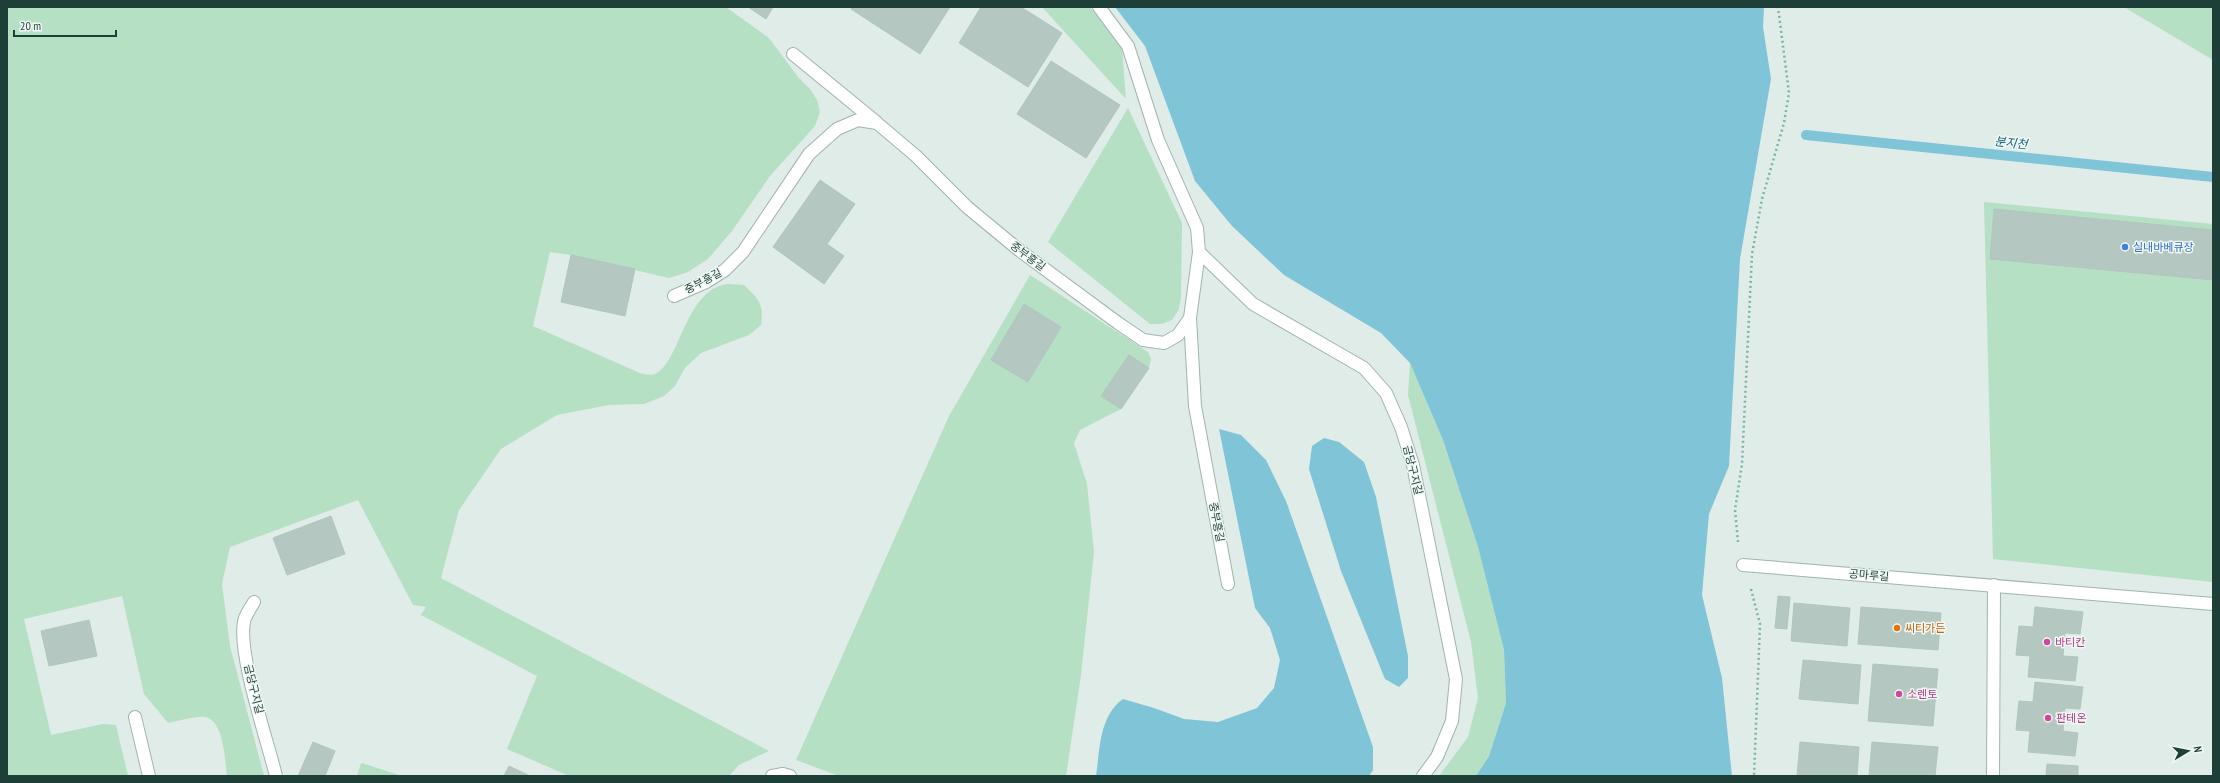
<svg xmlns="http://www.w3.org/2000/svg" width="2220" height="783" viewBox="0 0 2220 783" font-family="'PT Sans Narrow','Noto Sans KR',sans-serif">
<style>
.green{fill:#b5e0c4}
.water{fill:#80c4d8}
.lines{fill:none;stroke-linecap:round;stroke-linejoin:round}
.stream{stroke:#80c4d8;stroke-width:10}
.building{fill:#b4c7c1;stroke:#b1c6bf}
.service-casing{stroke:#a1b4af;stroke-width:14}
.minor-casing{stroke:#a1b4af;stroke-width:14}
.path{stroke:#7cb4a6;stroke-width:2.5;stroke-dasharray:2 3;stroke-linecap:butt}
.service{stroke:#fff;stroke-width:12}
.minor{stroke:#fff;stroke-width:12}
.shop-dot{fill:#3f7fe0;stroke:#f0f8f5;stroke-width:1.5}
.food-dot{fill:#e8710a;stroke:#f0f8f5;stroke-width:1.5}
.hotel-dot{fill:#d1479c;stroke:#f0f8f5;stroke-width:1.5}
.labels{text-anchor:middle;stroke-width:3;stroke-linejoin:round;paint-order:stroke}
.shop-label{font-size:11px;fill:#366cbe;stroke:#f0f8f5;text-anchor:start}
.street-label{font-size:11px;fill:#1e3e38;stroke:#f0f8f5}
.food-label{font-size:11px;fill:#c56008;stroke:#f0f8f5;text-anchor:start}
.hotel-label{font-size:11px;fill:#b23c85;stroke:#f0f8f5;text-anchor:start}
.water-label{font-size:12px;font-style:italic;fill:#126580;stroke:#f0f8f5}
</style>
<rect width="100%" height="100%" fill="#dfece7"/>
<g class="green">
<path d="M 7,7 L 726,7 L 769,38 L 798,77 L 810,89 L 817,100 L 820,112 L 815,126 L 770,176 L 732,231 L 708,259 L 688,272 L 669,278 L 571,255 L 550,252 L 533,326 L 640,373 C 643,374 649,375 652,375 C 680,369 683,289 728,284 C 733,284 739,285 744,285 C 759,300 764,303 761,325 L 749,335 L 701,353 L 685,368 L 675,386 L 664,396 L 644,404 L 609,405 L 557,415 L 501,449 L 459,510 L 441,578 L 769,751 L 739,765 L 729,776 L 569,776 L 507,749 L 537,676 L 421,615 L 426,607 L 413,605 L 358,500 L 230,547 L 222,584 L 230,646 L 264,776 L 227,776 C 225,761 224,720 205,717 C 196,716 177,721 168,723 L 144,694 L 122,596 L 24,619 L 51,735 L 103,724 L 116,725 L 128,776 L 7,776 Z"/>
<polygon points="1042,7 1090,7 1122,49 1126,99"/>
<polygon points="2124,7 2213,7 2213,60"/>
<polygon points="1128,108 1182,223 1181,297 1179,309 1172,320 1162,324 1150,324 1048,242"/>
<polygon points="1984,202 2213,224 2213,582 1993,559"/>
<polygon points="1030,275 1148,352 1151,359 1149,368 1121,409 1080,430 1074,443 1087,484 1094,552 1081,675 1066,776 839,776 796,760 949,416"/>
<polygon points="1410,363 1443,440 1478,547 1504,650 1506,703 1489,756 1476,776 1439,776 1468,737 1478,698 1471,642 1408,395"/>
<polygon points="361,763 362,763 402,776 357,776"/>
</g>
<g class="water">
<polygon points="1115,7 1764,7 1763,27 1771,79 1740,259 1729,466 1709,514 1702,595 1722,678 1732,776 1476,776 1489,756 1506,703 1504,650 1478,547 1443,440 1410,363 1381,333 1284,275 1232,226 1195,181 1145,46"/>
<path d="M 1219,429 L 1241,435 L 1266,460 L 1286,501 L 1373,747 L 1373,770 L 1369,776 L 1096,776 C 1100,750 1099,716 1123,699 L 1154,708 L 1184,719 L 1218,722 L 1257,708 L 1274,688 L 1280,660 L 1270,628 L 1255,608 Z"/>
<polygon points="1324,438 1339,442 1364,462 1376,497 1408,656 1408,678 1399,687 1385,679 1341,571 1309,469 1312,446"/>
</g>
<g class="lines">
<polyline class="stream" points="1806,135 2213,177"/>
</g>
<g class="building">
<polygon points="748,7 773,7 766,19"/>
<polygon points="852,7 950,7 920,54 851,9"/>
<polygon points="981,7 1021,7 1062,33 1028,87 959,43"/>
<polygon points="1051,61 1120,105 1086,158 1017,114"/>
<polygon points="820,180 855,204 827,244 844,256 824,284 773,247"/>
<polygon points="1994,209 2213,230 2213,280 1990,259"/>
<polygon points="571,255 635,269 625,316 561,302"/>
<polygon points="1024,304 1061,327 1028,382 991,360"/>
<polygon points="1129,355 1149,368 1121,409 1101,396"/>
<polygon points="331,516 345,554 287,575 273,538"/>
<polygon points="1778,596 1790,597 1787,629 1775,628"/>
<polygon points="1794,603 1850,608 1847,646 1791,641"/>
<polygon points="1861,607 1941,613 1938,650 1858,644"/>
<polygon points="2035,607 2083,612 2080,634 2065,633 2063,656 2078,657 2075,681 2028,677 2030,656 2016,655 2019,626 2033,627"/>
<polygon points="89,620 97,656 49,666 41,631"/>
<polygon points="1803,660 1861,665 1858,704 1799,699"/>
<polygon points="1873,664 1938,669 1933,726 1868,721"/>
<polygon points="2035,682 2083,687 2080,709 2065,708 2063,731 2078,733 2075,756 2028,752 2030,731 2016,730 2019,701 2033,702"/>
<polygon points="313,742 335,751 325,776 298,776"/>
<polygon points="1800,742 1859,747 1857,776 1797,776"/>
<polygon points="1872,742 1938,747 1935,776 1869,776"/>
<polygon points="2047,764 2078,766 2078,776 2046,776"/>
<polygon points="509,766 530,776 504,776"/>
</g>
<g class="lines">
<g class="service-casing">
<g id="service">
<polyline points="793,54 876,122"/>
<polyline points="1199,252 1253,304 1364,368 1386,393 1401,427 1413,465 1456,679 1452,721 1437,757 1423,776"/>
<polyline points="674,296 706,282 725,270 743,252 809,154 837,129 858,120 877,123 916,156 967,207 1019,250 1118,323 1143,340 1164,343 1178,335 1190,318 1199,252 1197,228 1158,140 1128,46 1099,7"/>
<polyline points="1190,318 1195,406 1228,584"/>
<path d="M 254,602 C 251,607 247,613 245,618 C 235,647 268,742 276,776"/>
<polyline points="135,717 149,776"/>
<polyline points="772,776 783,774 790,776"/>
<polyline points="1993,776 1994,585"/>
</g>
</g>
<g class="minor-casing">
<polyline id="minor" points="1743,565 2213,604"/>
</g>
<g class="path">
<polyline points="1738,542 1735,510 1742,464 1752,254 1762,199 1784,123 1789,93 1778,7"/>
<polyline points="1751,589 1760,624 1754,776"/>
</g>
<use href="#service" class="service"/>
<use href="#minor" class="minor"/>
</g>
<circle class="shop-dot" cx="2125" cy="247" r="4"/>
<circle class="food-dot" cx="1897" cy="628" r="4"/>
<g class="hotel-dot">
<circle cx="2047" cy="642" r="4"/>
<circle cx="1899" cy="694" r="4"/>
<circle cx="2048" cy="718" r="4"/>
</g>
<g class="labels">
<g class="shop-label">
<text x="2133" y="251">실내바베큐장</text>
</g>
<g class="street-label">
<text transform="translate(1028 256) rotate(37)" y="4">중부흥길</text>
<text transform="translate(703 281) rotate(-28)" y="4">중부흥길</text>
<text transform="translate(1413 470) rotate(76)" y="4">금당구지길</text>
<text transform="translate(1217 522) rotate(79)" y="4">중부흥길</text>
<text transform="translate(1869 575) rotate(5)" y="4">공마루길</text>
<text transform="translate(254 689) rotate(76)" y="4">금당구지길</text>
</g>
<g class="food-label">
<text x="1905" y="632">씨티가든</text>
</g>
<g class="hotel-label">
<text x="2055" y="646">바티칸</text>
<text x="1907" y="698">소렌토</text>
<text x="2056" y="722">판테온</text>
</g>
<g class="water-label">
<text transform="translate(2011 143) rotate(6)" y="4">분지천</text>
</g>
</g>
<rect width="2220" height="783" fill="none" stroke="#1e3e38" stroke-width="16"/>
<g transform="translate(2188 751) rotate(80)" stroke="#f0f8f5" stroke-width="3" paint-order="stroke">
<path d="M0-3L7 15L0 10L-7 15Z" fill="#1e3e38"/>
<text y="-6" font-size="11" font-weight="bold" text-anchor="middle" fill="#1e3e38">N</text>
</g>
<path d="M14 30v6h102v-6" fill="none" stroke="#1e3e38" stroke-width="2"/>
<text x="20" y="30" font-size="12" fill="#1e3e38" stroke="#f0f8f5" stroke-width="3" paint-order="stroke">20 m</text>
</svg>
